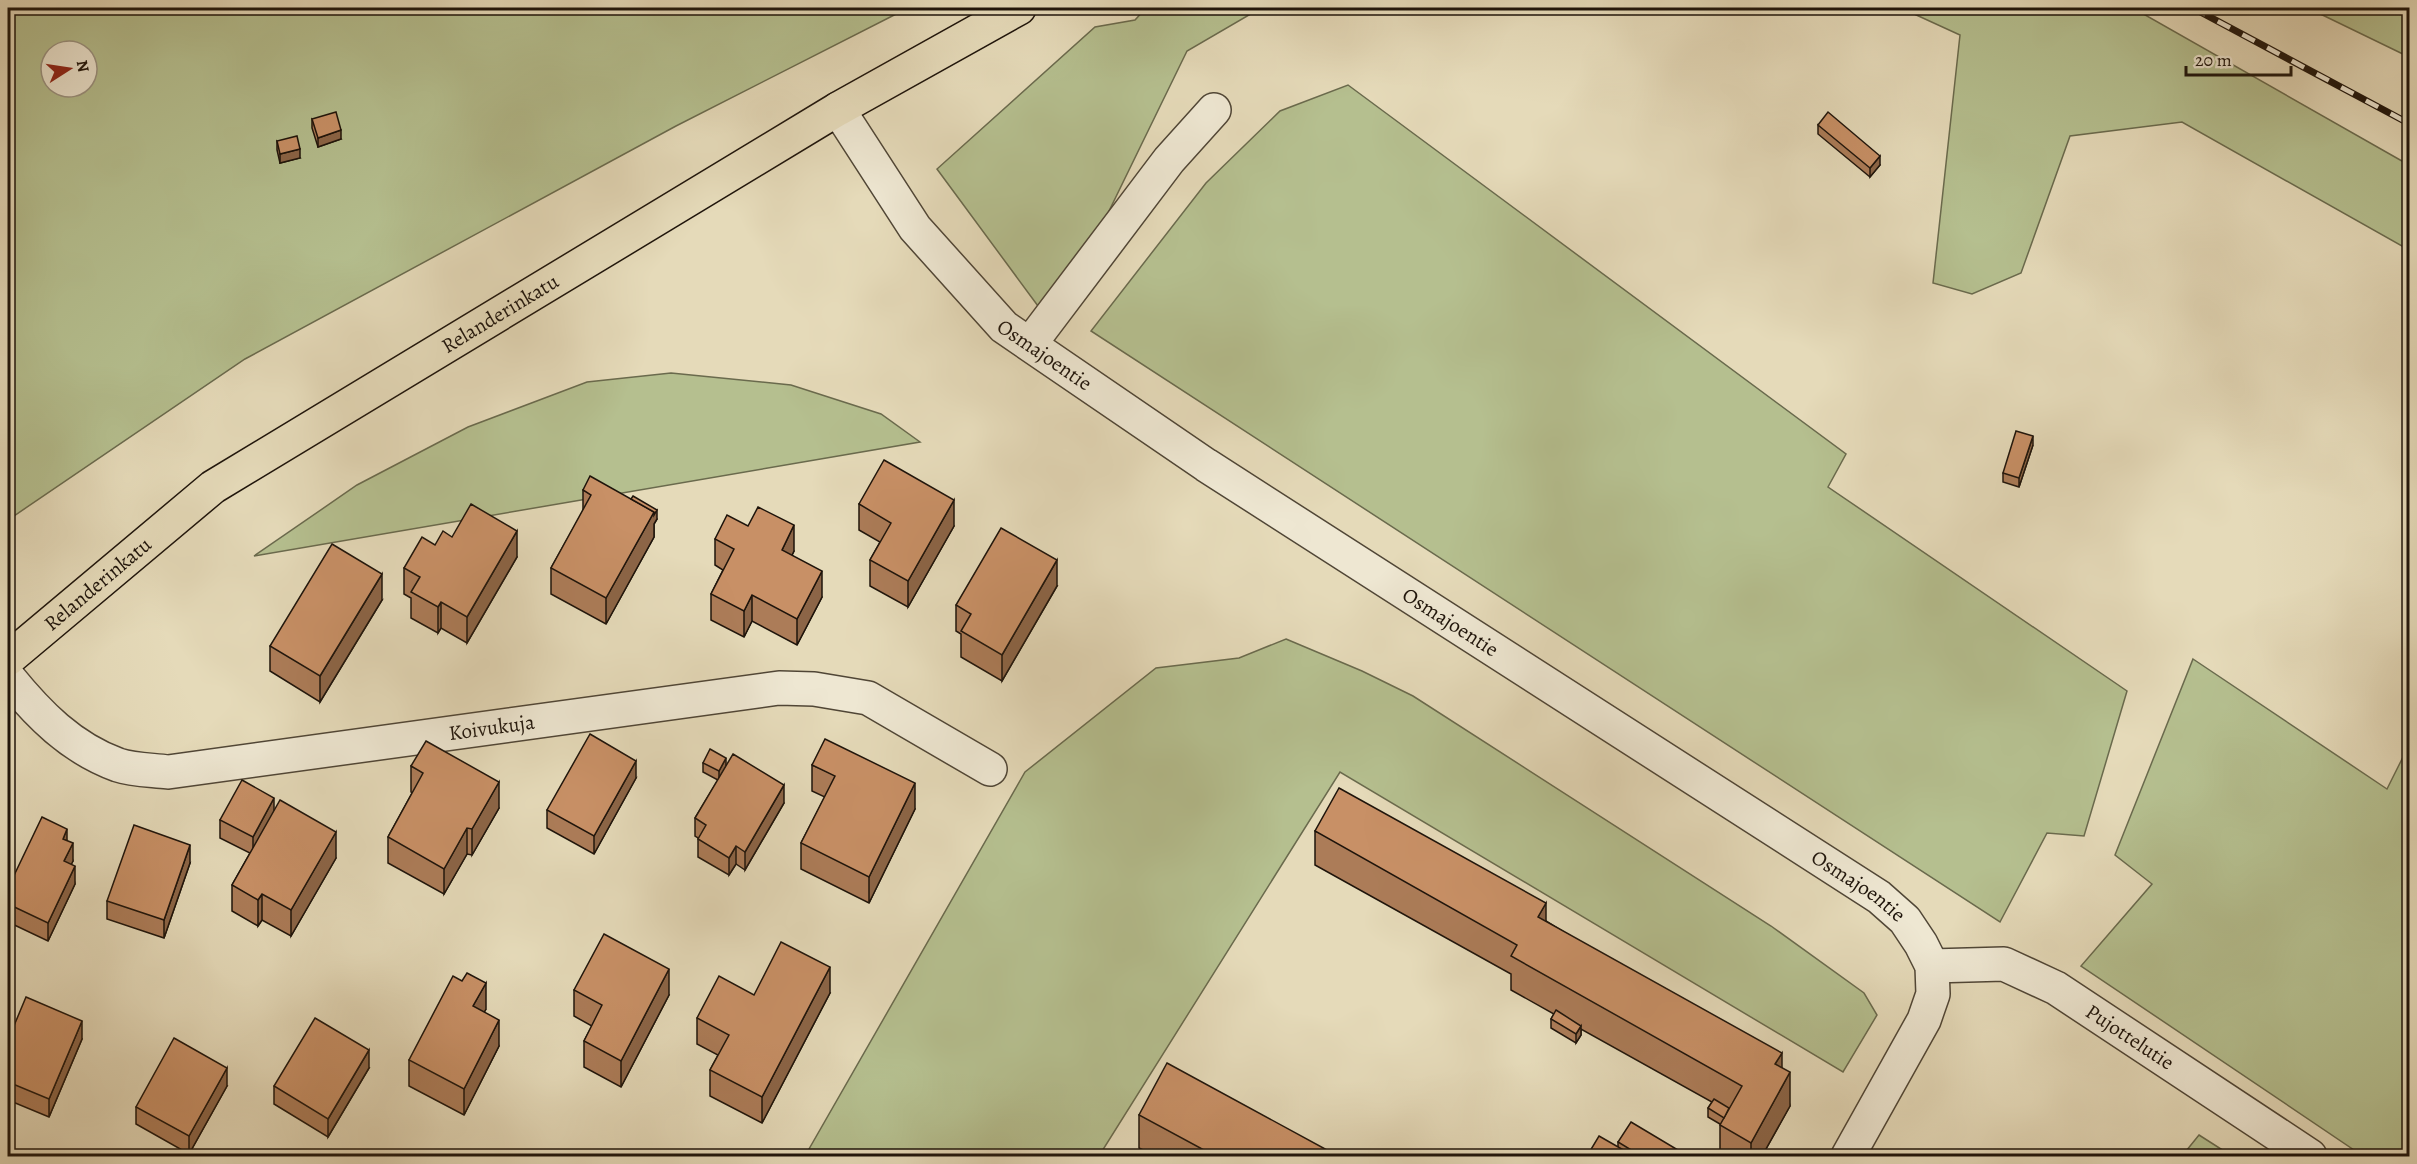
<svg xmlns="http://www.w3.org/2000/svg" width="2417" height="1164" viewBox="0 0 2417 1164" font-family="Alegreya,serif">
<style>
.green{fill:#b5bf8f;stroke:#6a6a4d;stroke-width:1.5;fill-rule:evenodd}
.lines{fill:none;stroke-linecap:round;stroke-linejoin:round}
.minor-casing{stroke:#504636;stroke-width:36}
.major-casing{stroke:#1e140b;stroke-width:36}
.minor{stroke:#eee7d2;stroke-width:33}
.major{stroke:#e5dab9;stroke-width:33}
.rail-casing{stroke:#1e140b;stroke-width:7}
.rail{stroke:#eee7d2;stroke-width:4.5;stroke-dasharray:14;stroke-linecap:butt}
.wall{fill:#ac7c58;stroke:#1e140b;stroke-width:1.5}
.shaded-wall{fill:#8c6547;stroke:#1e140b;stroke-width:1.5}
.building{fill:#c89066;stroke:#1e140b;stroke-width:1.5}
.labels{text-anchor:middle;stroke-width:4.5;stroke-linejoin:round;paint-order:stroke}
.street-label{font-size:21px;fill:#1e140b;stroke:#eee7d2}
</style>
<rect width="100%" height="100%" fill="#e5dab9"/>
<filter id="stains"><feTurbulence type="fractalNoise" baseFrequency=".00333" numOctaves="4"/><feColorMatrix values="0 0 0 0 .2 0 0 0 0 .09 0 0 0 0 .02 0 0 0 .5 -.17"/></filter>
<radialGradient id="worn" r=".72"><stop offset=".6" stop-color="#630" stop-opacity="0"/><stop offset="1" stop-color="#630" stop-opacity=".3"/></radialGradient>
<g class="green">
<path d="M 12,8 L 908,8 L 676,126 L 245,359 L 8,520 L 8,11 ZM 51,51 L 87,51 L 87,87 L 51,87 Z"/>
<polygon points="1146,8 1261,8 1187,51 1071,289 1038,306 937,169 1095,27 1135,20"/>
<polygon points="1901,8 2133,8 2409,165 2409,250 2182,122 2070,136 2021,273 1972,294 1933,283 1960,35"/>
<polygon points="2308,8 2409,8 2409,57"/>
<polygon points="1348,85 1846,454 1828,487 2127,691 2084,836 2047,833 2000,922 1091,331 1206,183 1280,111"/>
<polygon points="671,373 791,385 881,414 920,442 254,556 357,485 468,427 587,382"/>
<polygon points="1286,639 1362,671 1413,696 1771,926 1864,993 1877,1015 1843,1072 1340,772 1099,1156 805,1156 1025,772 1156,668 1239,658"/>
<polygon points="2193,659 2387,789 2409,745 2409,1156 2363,1156 2081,966 2152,884 2115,855"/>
<polygon points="2199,1135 2232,1156 2182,1156"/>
</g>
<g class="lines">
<g class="minor-casing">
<g id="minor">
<path id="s1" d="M 838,109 L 915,228 L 1004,327 L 1206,465 L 1879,897 L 1905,920 L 1921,944 L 1932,966 L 1933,994 L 1924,1020 L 1848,1156"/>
<polyline points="1030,344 1169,160 1214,110"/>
<path id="s2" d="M 8,677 C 38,714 71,748 118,765 C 133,770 152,770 168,772 L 779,688 L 814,689 L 868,698 L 990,769"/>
<path id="s3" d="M 1932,966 L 2004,964 L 2056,988 L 2310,1156"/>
</g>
</g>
<g class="major-casing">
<g id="major">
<path id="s4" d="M 8,659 L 213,487 L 838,109 L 1019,8"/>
</g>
</g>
<use href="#minor" class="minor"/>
<use href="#major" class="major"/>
<g class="rail-casing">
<polyline id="rail" points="2193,8 2410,124"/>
</g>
<use href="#rail" class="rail"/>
</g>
<g class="wall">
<polygon points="312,119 341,139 318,147 312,128"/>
<polygon points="1818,125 1880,165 1870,177 1818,134"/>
<polygon points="277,141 300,158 280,163 277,150"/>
<polygon points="2033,445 2019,487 2003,482 2003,473"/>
<polygon points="583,490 657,519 654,524 654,537 606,624 551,594 551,568 583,511"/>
<polygon points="859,504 954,526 908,607 870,586 870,560 880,542 859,530"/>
<polygon points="748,526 794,551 792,555 822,597 797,645 752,621 744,637 711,620 711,594 723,570 715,565 715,539"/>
<polygon points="452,537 517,557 467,643 441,628 438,633 411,618 411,598 404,594 404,568 435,545"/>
<polygon points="1057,586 1002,681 961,657 961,634 956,631 956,605"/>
<polygon points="382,600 320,702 270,671 270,646"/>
<polygon points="703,763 726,765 784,803 745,870 736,864 729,875 698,857 698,838 695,836 695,818 718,780 703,772"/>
<polygon points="812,765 915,809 869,903 801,869 801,843 825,797 812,791"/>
<polygon points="411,766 499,808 472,855 467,854 444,894 388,863 388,837 412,793 411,792"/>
<polygon points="636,778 594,854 547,828 547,810"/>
<polygon points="274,811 336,858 291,936 262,920 258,926 232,911 232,885 250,853 220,838 220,820"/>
<polygon points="1315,831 1546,921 1782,1068 1790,1106 1762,1156 1720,1156 1720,1124 1708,1117 1708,1108 1712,1102 1581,1029 1581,1035 1576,1043 1551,1028 1551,1019 1554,1014 1511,990 1511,974 1315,865"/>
<polygon points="67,841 73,861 71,864 75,884 48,941 8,922 8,904"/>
<polygon points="190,863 164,938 107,919 107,901"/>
<polygon points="574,990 669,995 621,1087 584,1067 584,1041 592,1026 574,1016"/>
<polygon points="830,993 762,1123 710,1096 710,1070 718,1055 697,1044 697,1018 754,995"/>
<polygon points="486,1009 484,1012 499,1046 464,1115 409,1086 409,1060"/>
<polygon points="82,1039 49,1117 8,1100 8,1040"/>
<polygon points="369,1068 328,1137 274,1104 274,1086"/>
<polygon points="227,1086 189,1154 136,1124 136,1107"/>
<polygon points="1139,1115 1338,1156 1155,1156 1139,1148"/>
<polygon points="1618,1142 1688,1156 1587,1156 1618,1147"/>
</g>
<g class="shaded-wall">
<polygon points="341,130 341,139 318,147 318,138"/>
<polygon points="300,149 300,158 280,163 280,154"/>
<polygon points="1880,156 1880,165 1870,177 1870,168"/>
<polygon points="2033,436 2033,445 2019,487 2019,478"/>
<polygon points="954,500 954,526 908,607 908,581"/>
<polygon points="657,510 657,519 654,524 654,537 606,624 606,598 654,512"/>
<polygon points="794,525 794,551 782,576 782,550"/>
<polygon points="517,531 517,557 467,643 467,617"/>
<polygon points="1057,560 1057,586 1002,681 1002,655"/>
<polygon points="822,571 822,597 797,645 797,619"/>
<polygon points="382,574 382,600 320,702 320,676"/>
<polygon points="752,595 752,621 744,637 744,611"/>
<polygon points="441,602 441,628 438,633 438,607"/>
<polygon points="726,758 726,767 719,780 719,771"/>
<polygon points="636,761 636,778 594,854 594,836"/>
<polygon points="499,782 499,808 472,855 472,829"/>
<polygon points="915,783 915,809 869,903 869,877"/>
<polygon points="784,785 784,803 745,870 745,852"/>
<polygon points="274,798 274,816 253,855 253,837"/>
<polygon points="467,828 467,854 444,894 444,869"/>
<polygon points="67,829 67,847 63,839"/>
<polygon points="336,832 336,858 291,936 291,910"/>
<polygon points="73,843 73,861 64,879 64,861"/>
<polygon points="190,845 190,863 164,938 164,920"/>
<polygon points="736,846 736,864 729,875 729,858"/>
<polygon points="75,866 75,884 48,941 48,923"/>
<polygon points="262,894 262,920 258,926 258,900"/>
<polygon points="1546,903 1546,936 1538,917"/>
<polygon points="830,967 830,993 762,1123 762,1097"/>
<polygon points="669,969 669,995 621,1087 621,1061"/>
<polygon points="486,983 486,1009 473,1032 473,1006"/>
<polygon points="499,1020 499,1046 464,1115 464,1089"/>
<polygon points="82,1021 82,1039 49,1117 49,1099"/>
<polygon points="1581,1026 1581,1035 1576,1043 1576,1034"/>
<polygon points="369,1050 369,1068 328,1137 328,1119"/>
<polygon points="1782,1053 1782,1086 1775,1064"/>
<polygon points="227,1068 227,1086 189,1154 189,1136"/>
<polygon points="1790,1072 1790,1106 1762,1156 1751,1156 1751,1143"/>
</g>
<g class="building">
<polygon points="336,112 341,130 318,138 312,119"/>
<polygon points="1828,112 1880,156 1870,168 1818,125"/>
<polygon points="297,136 300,149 280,154 277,141"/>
<polygon points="2016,431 2033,436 2019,478 2003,473"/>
<polygon points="884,460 954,500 908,581 870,560 891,523 859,504"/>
<polygon points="590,476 654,512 606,598 551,568 591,495 583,490"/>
<polygon points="633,496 657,510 654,515 654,512 631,499"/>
<polygon points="471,504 517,531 467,617 441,602 438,607 411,592 420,577 404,568 422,537 435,545 443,531 452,537"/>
<polygon points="758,507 794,525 782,550 822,571 797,619 752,595 744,611 711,594 734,549 715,539 727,515 748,526"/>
<polygon points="1001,528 1057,560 1002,655 961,631 971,614 956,605"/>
<polygon points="332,544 382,574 320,676 270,646"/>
<polygon points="590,734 636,761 594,836 547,810"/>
<polygon points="825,739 915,783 869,877 801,843 835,776 812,765"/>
<polygon points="426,741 499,782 472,829 467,828 444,869 388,837 423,773 411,766"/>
<polygon points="710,749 726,758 719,771 703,763"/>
<polygon points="733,754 784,785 745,852 736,846 729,858 698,839 706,825 695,818"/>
<polygon points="242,780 274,798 253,837 220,820"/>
<polygon points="1339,788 1546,903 1538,917 1782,1053 1775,1064 1790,1072 1751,1143 1720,1125 1742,1086 1511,956 1517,945 1315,831"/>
<polygon points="280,800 336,832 291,910 262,894 258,900 232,885"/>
<polygon points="42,817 67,829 63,839 73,843 64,861 75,866 48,923 8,904 8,888"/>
<polygon points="134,825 190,845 164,920 107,901"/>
<polygon points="604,934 669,969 621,1061 584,1041 602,1005 574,990"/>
<polygon points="781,942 830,967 762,1097 710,1070 729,1035 697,1018 719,976 754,995"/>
<polygon points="467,973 486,983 473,1006 499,1020 464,1089 409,1060 453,976 462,981"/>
<polygon points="26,997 82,1021 49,1099 8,1082 8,1040"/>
<polygon points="1556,1010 1581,1026 1576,1034 1551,1019"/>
<polygon points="315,1018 369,1050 328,1119 274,1086"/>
<polygon points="174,1038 227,1068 189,1136 136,1107"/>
<polygon points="1167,1063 1338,1156 1215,1156 1139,1115"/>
<polygon points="1714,1099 1729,1108 1724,1118 1708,1108"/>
<polygon points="1631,1122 1688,1156 1641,1156 1618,1142"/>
<polygon points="1599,1136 1634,1156 1587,1156"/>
</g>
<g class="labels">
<g class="street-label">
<text dy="7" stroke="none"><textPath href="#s4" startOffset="603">Relanderinkatu</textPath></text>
<text dy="7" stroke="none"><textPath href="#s1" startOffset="324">Osmajoentie</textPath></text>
<text dy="7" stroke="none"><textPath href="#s4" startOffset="117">Relanderinkatu</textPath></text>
<text dy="7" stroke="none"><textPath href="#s1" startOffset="810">Osmajoentie</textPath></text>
<text dy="7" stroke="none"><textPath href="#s2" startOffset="520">Koivukuja</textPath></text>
<text dy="7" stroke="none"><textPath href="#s1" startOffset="1296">Osmajoentie</textPath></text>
<text dy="7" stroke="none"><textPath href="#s3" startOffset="218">Pujottelutie</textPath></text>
</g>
</g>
<rect width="2417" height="1164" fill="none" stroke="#e5dab9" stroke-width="30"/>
<rect x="9" y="9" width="2399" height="1146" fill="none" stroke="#1e140b" stroke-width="3"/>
<rect x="15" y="15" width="2387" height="1134" fill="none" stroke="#1e140b" stroke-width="1.5"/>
<g transform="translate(69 69) rotate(78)"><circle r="28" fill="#eee7d2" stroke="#9b9382" stroke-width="1.5"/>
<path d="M0-4.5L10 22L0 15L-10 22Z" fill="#8f2418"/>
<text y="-9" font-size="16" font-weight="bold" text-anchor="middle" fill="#1e140b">N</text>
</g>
<path d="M2186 66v9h105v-9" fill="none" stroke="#1e140b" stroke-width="3"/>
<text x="2195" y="66" font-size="18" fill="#1e140b" stroke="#eee7d2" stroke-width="4.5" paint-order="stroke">20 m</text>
<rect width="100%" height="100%" filter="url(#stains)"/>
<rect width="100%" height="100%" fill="url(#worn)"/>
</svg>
